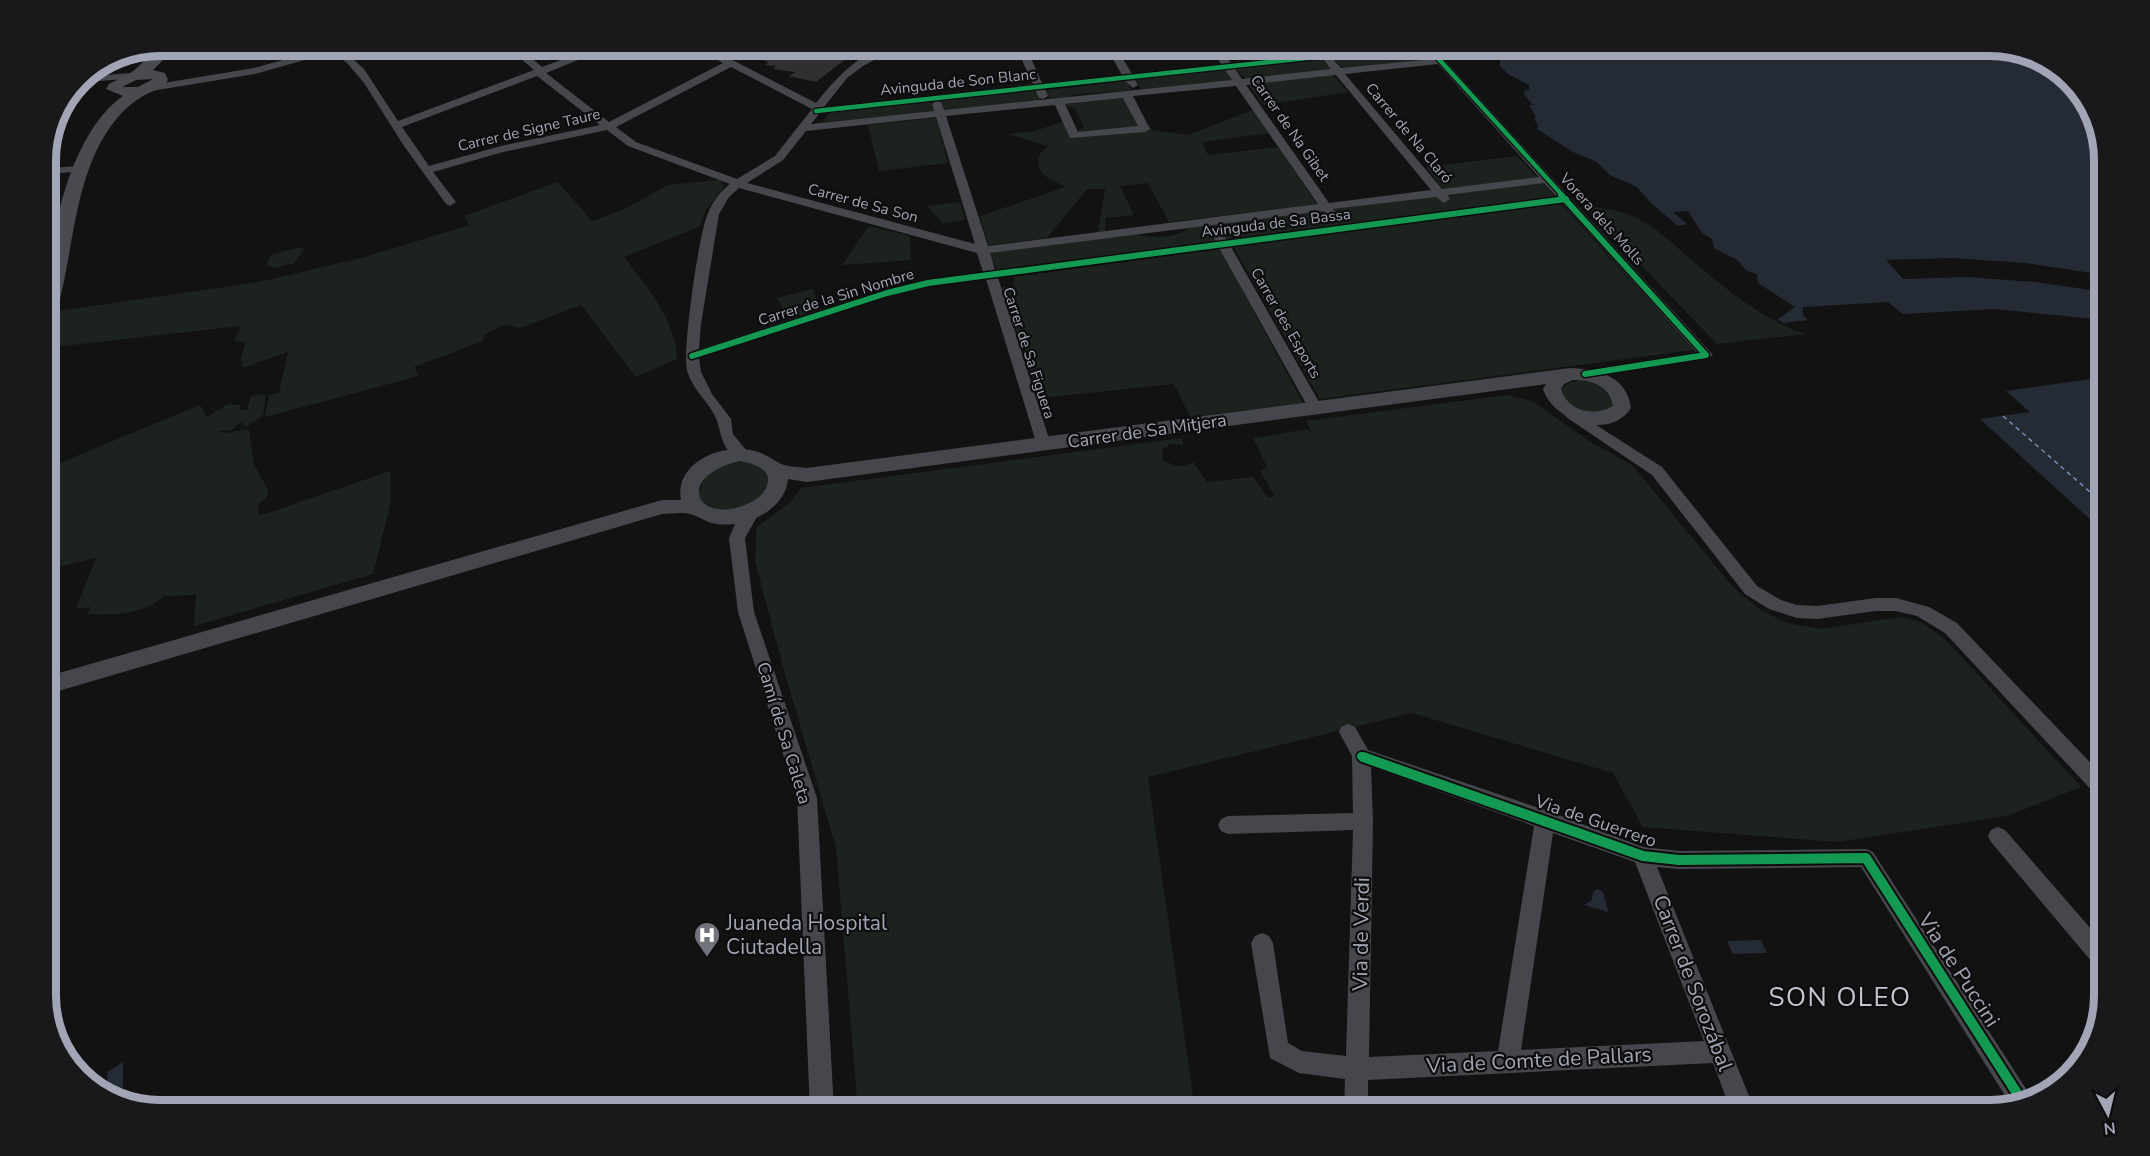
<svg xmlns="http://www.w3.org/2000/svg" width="2150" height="1156" viewBox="0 0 2150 1156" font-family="'Nunito Sans',sans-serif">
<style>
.green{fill:#1c231e}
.water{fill:#252b35}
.pier{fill:#121213}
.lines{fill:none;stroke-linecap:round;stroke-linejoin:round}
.ferry{stroke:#758db4;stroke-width:1.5;stroke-dasharray:4.5 4;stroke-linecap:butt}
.building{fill:#303032}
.minor{fill:#46474c;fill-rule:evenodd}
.tertiary{fill:#46474c;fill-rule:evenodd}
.secondary{fill:#4a4b50;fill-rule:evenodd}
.cycleway-far3-casing{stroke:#0d0d0e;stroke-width:7}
.cycleway-far2-casing{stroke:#0d0d0e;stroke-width:9}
.cycleway-far1-casing{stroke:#0d0d0e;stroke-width:11}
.cycleway-casing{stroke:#0d0d0e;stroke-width:14}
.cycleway-far3{stroke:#139951;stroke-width:4.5}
.cycleway-far2{stroke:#139951;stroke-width:6}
.cycleway-far1{stroke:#139951;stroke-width:8}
.cycleway{stroke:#139951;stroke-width:10}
.labels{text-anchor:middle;stroke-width:4.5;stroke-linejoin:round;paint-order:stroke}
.far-street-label{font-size:15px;fill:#a2a5b5;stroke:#0d0d0e}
.street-label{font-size:18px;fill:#a2a5b5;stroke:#0d0d0e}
.near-poi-label{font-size:21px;fill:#a2a5b5;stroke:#0d0d0e;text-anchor:start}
.near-street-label{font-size:21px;fill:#a2a5b5;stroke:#0d0d0e}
.near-quarter-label{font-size:26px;letter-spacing:1.5px;fill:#c3c5d1;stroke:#0d0d0e}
.rim{fill:none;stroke:#a2a5b5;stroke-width:8}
</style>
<rect width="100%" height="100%" fill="#121213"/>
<g class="green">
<polygon points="1420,49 1430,59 1344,69 1333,59"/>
<polygon points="1322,59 1332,70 1246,79 1235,69"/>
<polygon points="1224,69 1232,79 1231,81 1145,90 1141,89 1136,80"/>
<polygon points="1333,75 1348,92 1263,105 1248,84"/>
<polygon points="1126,81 1132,90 1072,95 1067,99 1050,100 1046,90"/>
<polygon points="1034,89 1040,101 944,110 941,100"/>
<path d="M 1126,98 L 1140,124 L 1148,124 L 1152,130 L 1188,135 L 1253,110 L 1270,133 L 1202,142 L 1208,155 L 1278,147 L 1317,204 L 1169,222 L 1148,183 L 1120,186 L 1134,215 L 1106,218 L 1105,231 L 1098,232 L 1105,189 L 1087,189 L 1047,238 L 989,245 L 980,216 L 1066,187 C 1052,180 1032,174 1040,154 L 1048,146 L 1007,134 L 1035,131 L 1064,121 L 1076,132 L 1084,127 L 1075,108 L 1063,105 Z"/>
<polygon points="928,101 931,102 934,112 823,122 831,111"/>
<polygon points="936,118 948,163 879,171 868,125"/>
<polygon points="1517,156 1537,177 1443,189 1426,167"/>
<path d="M 719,180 L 724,187 L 706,210 L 699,227 L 624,257 C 646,285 677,322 677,359 L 636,377 L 581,305 L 520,328 L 504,325 L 485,334 L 483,341 L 414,367 L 419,376 L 265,417 L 269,395 L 279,393 L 288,352 L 243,368 L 241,360 L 245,342 L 234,341 L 241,326 L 45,348 L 45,339 L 58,311 L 259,282 L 365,257 L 469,225 L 464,216 L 558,182 L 592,221 L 627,208 L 668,185 Z"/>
<path d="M 1543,183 L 1557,198 L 997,270 L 989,253 L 1136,234 C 1150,239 1179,238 1190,227 Z"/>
<polygon points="960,202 965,220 943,223 927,206"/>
<polygon points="1561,204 1693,350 1320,399 1233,246"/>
<path d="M 1594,207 C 1606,209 1620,210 1630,215 C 1654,225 1671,242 1689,258 C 1723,287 1763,320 1805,334 L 1717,344 L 1588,210 Z"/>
<polygon points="869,226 910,236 911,260 842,265"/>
<polygon points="301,247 304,250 293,264 274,268 266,265 272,254"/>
<polygon points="1220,249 1303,403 1190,417 1174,384 1040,398 1001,287 1013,286 1015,277"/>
<polygon points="812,289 821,309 789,319 777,298"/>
<polygon points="1581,380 1606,387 1616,403 1607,412 1584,412 1566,403 1562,388 1569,383"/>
<path d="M 259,394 L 266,396 L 263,416 L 245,427 L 241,422 L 232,430 L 217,431 L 226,433 L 249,429 L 254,464 L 268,490 L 267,497 L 258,505 L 259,516 L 390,471 L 391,501 L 373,574 L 194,626 L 196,595 L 164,596 C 144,615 113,615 87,614 L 91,607 L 76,609 L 96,558 L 45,570 L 45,469 L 200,405 L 207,417 L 228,404 L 240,405 L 239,410 L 247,410 L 251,397 Z"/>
<path d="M 1507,395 L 1532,401 L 1591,442 L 1632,465 L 1733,587 L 1759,609 L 1787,623 L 1821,629 L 1900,617 L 1921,622 L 1945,639 L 2081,787 L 2007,816 L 1837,842 L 1643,827 L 1613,773 L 1412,713 L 1148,777 L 1195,1111 L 858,1111 L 836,848 L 783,667 L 755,561 L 757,527 L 791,502 L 801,488 L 1182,438 L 1183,445 L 1171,444 L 1163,449 L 1162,459 C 1172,466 1182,469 1193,462 L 1207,482 L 1253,477 L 1268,498 L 1275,496 L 1260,471 L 1267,467 L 1253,438 L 1308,429 L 1312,434 L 1306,421 Z"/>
<path d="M 743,461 L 761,467 L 769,480 C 764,510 713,522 698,495 C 704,470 718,463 743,461 Z"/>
</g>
<g class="water">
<polygon points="1499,45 1990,45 2041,57 2086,96 2105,153 2105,320 1995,309 1903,314 1888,302 1803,307 1803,315 1808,320 1783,323 1778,319 1795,307 1758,283 1757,274 1747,271 1737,260 1714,248 1712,239 1702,233 1688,211 1673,212 1687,224 1678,226 1651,203 1637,187 1610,175 1597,162 1573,152 1537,129 1538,125 1534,119 1536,117 1529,105 1533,105 1524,94 1524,91 1529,90 1529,85 1508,74 1500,66 1501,47"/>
<polygon points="2105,377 2105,533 1980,419 2030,412 2006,391"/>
<polygon points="1597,889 1603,892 1608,912 1584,905 1592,900 1593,892"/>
<polygon points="1761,940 1767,953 1733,954 1727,941"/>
<polygon points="123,1062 123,1088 108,1094 107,1072"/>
</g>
<polygon class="pier" points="1952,258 2025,263 2105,275 2105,292 2035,282 1967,277 1903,279 1886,260"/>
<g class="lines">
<polyline class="ferry" points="2003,416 2105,505"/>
</g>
<polygon class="building" points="732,45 788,45 826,60 846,45 864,45 816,82 789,76 795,72 773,69 776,66 765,65 768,62"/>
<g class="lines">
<g class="minor">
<path d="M 324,45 L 353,45 L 343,50 L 364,69 L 398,121 L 534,70 L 505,45 L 516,45 L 542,67 L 601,45 L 615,45 L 546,73 L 609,122 L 723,63 L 691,45 L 703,45 L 816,103 C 838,76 865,45 902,45 L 863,66 L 847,78 L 824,107 L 1033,84 L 1015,45 L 1025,45 L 1042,83 L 1122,75 L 1105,45 L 1115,45 L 1132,74 L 1221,64 L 1208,45 L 1218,45 L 1231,63 L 1318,54 L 1311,45 L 1321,45 L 1328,53 L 1399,45 L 1431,45 L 1713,355 L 1706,359 L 1580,377 L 1580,371 L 1585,370 L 1696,352 L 1562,203 L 1231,247 L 1323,409 L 1321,412 L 1311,412 L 1309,409 L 1219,248 L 998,278 L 1051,445 L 1049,448 L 1039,448 L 1037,445 L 986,279 L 928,287 L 891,296 L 699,358 L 701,372 L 712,394 L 731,419 L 733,434 L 750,455 L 743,460 C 723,454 722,437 717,421 C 712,405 692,390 687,370 C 682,351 699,232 708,213 C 713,201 720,192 730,184 L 628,146 L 607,130 L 503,152 L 433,172 L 456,202 L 450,206 L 446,204 L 404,146 L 364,83 L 348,64 L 333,52 L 255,74 L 151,91 L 146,88 L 151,85 L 254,68 L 327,48 ZM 1424,48 L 1433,59 L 1341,68 L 1332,58 ZM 1323,59 L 1331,69 L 1242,79 L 1235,69 ZM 1438,64 L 1539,177 L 1442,189 L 1345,74 ZM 731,67 L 812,109 L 775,156 L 737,179 L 636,142 L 616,127 ZM 1225,70 L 1232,80 L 944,110 L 941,102 L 938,101 L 1035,90 L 1039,98 L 1043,99 L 1048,96 L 1045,89 L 1125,81 L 1133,88 L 1138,85 L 1135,80 ZM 1336,75 L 1431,190 L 1329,203 L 1246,85 ZM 537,76 L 600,125 L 501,146 L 429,166 L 402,127 ZM 1236,86 L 1318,204 L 988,246 L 946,116 L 1055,105 L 1070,138 L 1145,132 L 1150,129 L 1133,96 ZM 1123,98 L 1138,126 L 1078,132 L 1065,104 ZM 936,101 L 932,104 L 934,111 L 811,124 L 819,114 ZM 936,117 L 975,244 L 747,183 L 783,160 L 806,131 ZM 1544,183 L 1557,197 L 1227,240 L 1222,232 L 1218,231 L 1212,235 L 1216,241 L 995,270 L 990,253 L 1323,211 L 1330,217 L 1336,213 L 1333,209 L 1436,197 L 1444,203 L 1450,199 L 1447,195 ZM 739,188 L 977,253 L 983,272 L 928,279 L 882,290 L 699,349 L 701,324 L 719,214 L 729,197 Z"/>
<polygon points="131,73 136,76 135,78 77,83 82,77"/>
<polygon points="83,166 87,167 87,171 45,174 45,168"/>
<polygon points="64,232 68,233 68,239 45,244 45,236"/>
<polygon points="1571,409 1662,467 1757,586 1781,600 1797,605 1817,606 1876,598 1896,598 1929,607 1957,623 2105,778 2105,799 2098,797 1945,633 1917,616 1896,611 1876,611 1817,619 1797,618 1769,609 1745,594 1652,475 1566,417 1564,414"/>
<polygon points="753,504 761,510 745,538 754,612 817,798 834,1111 810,1111 797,798 738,612 729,538 737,519 747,506"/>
<path d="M 1348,724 L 1355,727 L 1368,750 L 1545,810 L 1643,847 L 1679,851 L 1866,849 L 1873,852 L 2032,1098 L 2011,1105 L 1861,867 L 1679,869 L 1657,867 L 1755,1111 L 1731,1111 L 1713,1063 L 1368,1080 L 1368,1111 L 1344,1111 L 1345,1079 L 1299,1073 L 1270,1058 L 1251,943 L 1255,936 L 1262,933 L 1269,936 L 1273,943 L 1288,1043 L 1302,1051 L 1346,1056 L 1353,830 L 1228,834 L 1221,831 L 1218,825 L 1221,819 L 1228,816 L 1353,813 L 1352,756 L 1339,732 L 1341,727 ZM 1371,767 L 1534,826 L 1498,1051 L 1369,1057 L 1373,821 ZM 1553,833 L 1635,862 L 1704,1041 L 1521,1050 Z"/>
<polygon points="1998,827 2005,830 2105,945 2105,971 2097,968 1991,842 1988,836 1991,830"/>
</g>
<path class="tertiary" d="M 1570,368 C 1598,369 1627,376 1631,408 C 1610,441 1553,421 1543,389 L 1546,384 L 807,482 L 788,479 C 785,511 745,528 716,524 C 707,523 699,516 690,514 C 682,512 671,514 662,514 L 45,695 L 45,677 L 662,500 L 681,500 C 674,464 719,444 750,450 C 762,452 769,457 779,463 C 786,467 799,467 807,468 ZM 1573,380 C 1591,380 1610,385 1613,406 C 1594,417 1568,412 1561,389 L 1564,384 ZM 739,461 C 753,463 775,470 766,488 C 762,497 753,502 745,505 C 698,524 673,478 739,461 Z"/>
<path class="secondary" d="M 163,45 L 178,45 L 153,70 L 165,73 L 168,80 C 162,89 154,90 145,95 C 132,102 120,113 111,126 C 75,176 74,245 59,303 L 52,319 L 45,321 C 45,256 65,136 123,96 L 106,89 L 109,84 L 132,72 ZM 153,79 L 138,87 L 122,87 L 136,80 Z"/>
<g class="cycleway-far3-casing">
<polyline id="cycleway-far3" points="816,111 1426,45 1563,196"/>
</g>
<g class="cycleway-far2-casing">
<g id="cycleway-far2">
<polyline points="1561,195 1706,355 1585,374"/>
<polyline points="692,356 887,293 928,283 1566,199"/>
</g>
</g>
<g class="cycleway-far1-casing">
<polyline id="cycleway-far1" points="1361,756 1367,758"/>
</g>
<g class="cycleway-casing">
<polyline id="cycleway" points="1363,757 1643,856 1679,860 1866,858 2022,1101"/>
</g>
<use href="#cycleway-far3" class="cycleway-far3"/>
<use href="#cycleway-far2" class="cycleway-far2"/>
<use href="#cycleway-far1" class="cycleway-far1"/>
<use href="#cycleway" class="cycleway"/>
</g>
<defs>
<g id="hospital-pin" transform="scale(1.35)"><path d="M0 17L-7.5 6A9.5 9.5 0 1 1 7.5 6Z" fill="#70727c" stroke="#0d0d0e"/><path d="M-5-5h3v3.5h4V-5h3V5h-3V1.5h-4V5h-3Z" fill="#fff"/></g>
</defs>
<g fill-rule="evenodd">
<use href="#hospital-pin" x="707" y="935"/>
</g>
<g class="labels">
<g class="far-street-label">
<text transform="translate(958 82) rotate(-6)" y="5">Avinguda de Son Blanc</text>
<text transform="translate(1290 128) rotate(55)" y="5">Carrer de Na Gibet</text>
<text transform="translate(529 130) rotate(-13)" y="5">Carrer de Signe Taure</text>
<text transform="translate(1409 133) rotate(50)" y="5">Carrer de Na Claró</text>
<text transform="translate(863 203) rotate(15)" y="5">Carrer de Sa Son</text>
<text transform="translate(1602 219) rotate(48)" y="5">Vorera dels Molls</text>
<text transform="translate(1276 223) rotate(-7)" y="5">Avinguda de Sa Bassa</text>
<text transform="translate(836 297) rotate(-17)" y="5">Carrer de la Sin Nombre</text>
<text transform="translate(1286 323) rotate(60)" y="5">Carrer des Esports</text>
<text transform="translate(1029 353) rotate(72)" y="5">Carrer de Sa Figuera</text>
</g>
<g class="street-label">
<text transform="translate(1147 431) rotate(-8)" y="6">Carrer de Sa Mitjera</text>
<text transform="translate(784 733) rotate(73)" y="6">Camí de Sa Caleta</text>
<text transform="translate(1596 821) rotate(19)" y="6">Via de Guerrero</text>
</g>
<g class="near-poi-label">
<text x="726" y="930">Juaneda Hospital<tspan x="726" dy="24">Ciutadella</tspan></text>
</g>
<g class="near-street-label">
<text transform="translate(1361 934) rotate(-89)" y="7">Via de Verdi</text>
<text transform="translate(1959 970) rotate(57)" y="7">Via de Puccini</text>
<text transform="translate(1693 983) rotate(69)" y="7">Carrer de Sorozábal</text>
<text transform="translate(1539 1060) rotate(-3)" y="7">Via de Comte de Pallars</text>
</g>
<g class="near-quarter-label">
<text x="1840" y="1006">SON OLEO</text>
</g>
</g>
<path d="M0 0H2150V1156H0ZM160 56H1990A104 104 0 0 1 2094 160V996A104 104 0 0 1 1990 1100H160A104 104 0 0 1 56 996V160A104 104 0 0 1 160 56Z" fill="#19191b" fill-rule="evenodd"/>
<path class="rim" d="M160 56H1990A104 104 0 0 1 2094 160V996A104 104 0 0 1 1990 1100H160A104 104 0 0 1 56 996V160A104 104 0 0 1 160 56Z"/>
<g transform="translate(2108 1114) rotate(173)" stroke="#0d0d0e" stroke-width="4.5" paint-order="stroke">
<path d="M0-4.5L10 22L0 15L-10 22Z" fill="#a2a5b5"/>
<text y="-9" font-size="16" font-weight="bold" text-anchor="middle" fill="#a2a5b5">N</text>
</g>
</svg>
